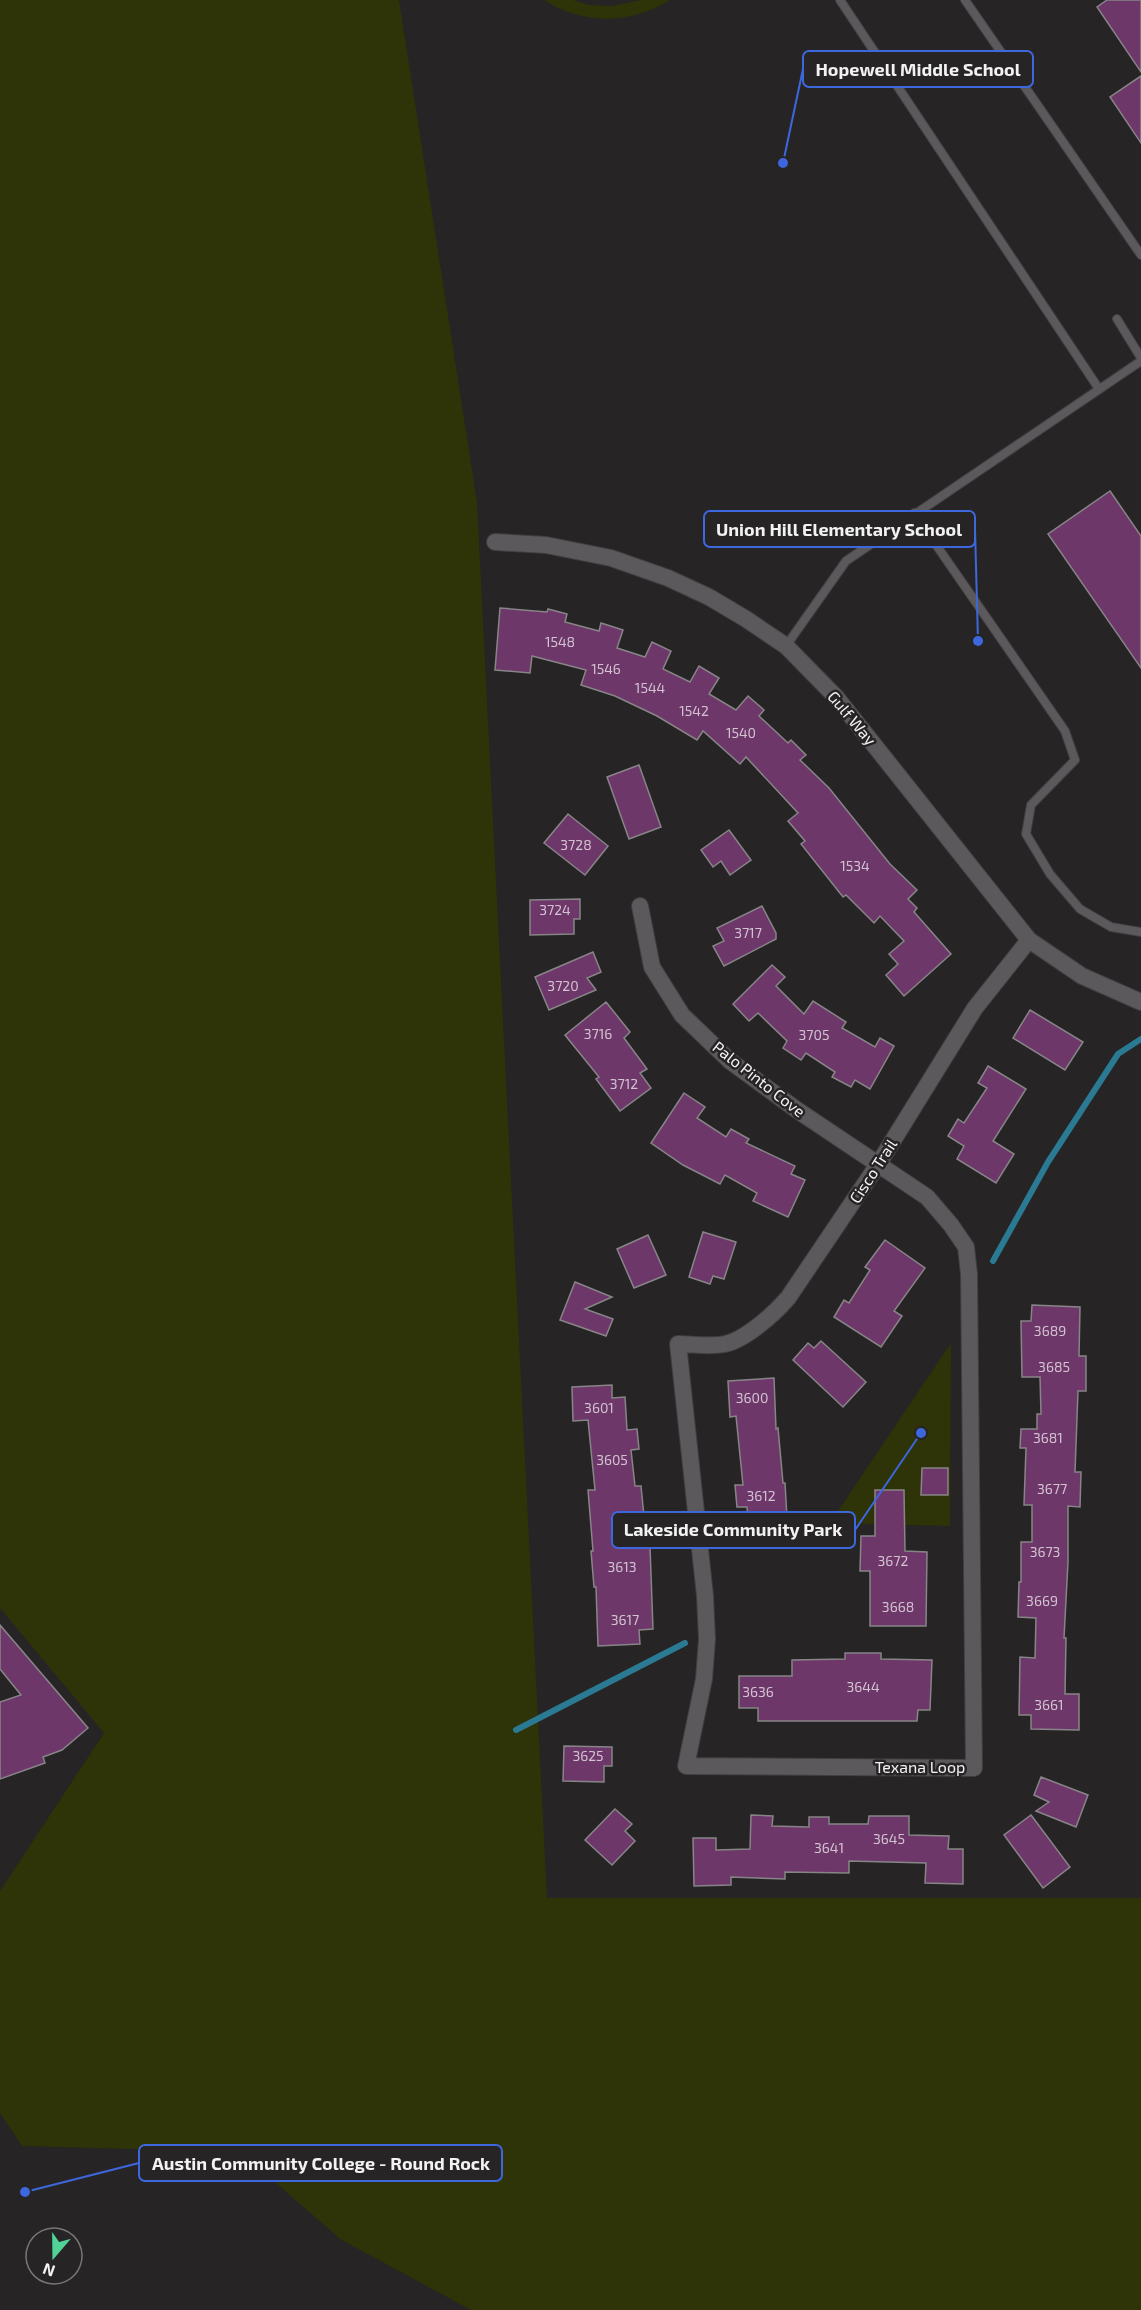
<svg xmlns="http://www.w3.org/2000/svg" width="1141" height="2310" viewBox="0 0 1141 2310" font-family="'Exo 2',sans-serif">
<style>
.green{fill:#2e3308}
.lines{fill:none;stroke-linecap:round;stroke-linejoin:round}
.stream{stroke:#2a7a93;stroke-width:6}
.building{fill:#6e376a;stroke:#878587;stroke-width:1.5}
.service-casing{stroke:#413f41;stroke-width:10}
.minor-casing{stroke:#413f41;stroke-width:18}
.service{stroke:#5b595b;stroke-width:8}
.minor{stroke:#5b595b;stroke-width:16}
.labels{text-anchor:middle;stroke-width:5;stroke-linejoin:round;paint-order:stroke}
.number-label{font-size:14px;fill:#d2c3d1}
.street-label{font-size:16px;fill:#f3f2f3;stroke:#262425}
.leader{fill:none;stroke:#3d67dc;stroke-width:2}
.callout-dot{fill:#3d67dc;stroke:#262425;stroke-width:2}
.callout{fill:#262425;stroke:#3d67dc;stroke-width:2}
.callout-label{font-size:18px;text-anchor:middle;font-weight:bold;fill:#f3f2f3}
</style>
<rect width="100%" height="100%" fill="#262425"/>
<g class="green">
<polygon points="0,0 399,0 477,502 547,1898 1141,1898 1141,2310 471,2310 340,2239 241,2152 22,2146 0,2113 0,1891 104,1733 0,1608"/>
<path d="M 544,0 L 573,0 L 589,5 L 611,6 L 642,0 L 670,0 C 630,25 583,25 544,0 Z"/>
<polygon points="951,1343 950,1526 830,1523"/>
</g>
<g class="lines">
<g class="stream">
<polyline points="993,1261 1048,1162 1118,1054 1141,1039"/>
<polyline points="516,1730 685,1643"/>
</g>
</g>
<g class="building">
<polygon points="1107,0 1141,0 1141,72 1097,7"/>
<polygon points="1141,76 1141,143 1110,97"/>
<polygon points="1110,491 1141,536 1141,668 1048,534"/>
<polygon points="500,608 547,612 548,609 567,614 565,622 599,631 601,623 623,630 617,648 645,657 652,642 671,651 663,669 690,682 699,666 719,678 709,694 736,710 748,696 764,710 759,716 788,743 791,740 806,755 800,760 829,788 890,864 917,890 908,899 917,908 914,912 951,954 904,996 886,975 898,964 889,954 904,941 880,916 874,923 846,895 843,897 801,844 805,841 788,821 798,813 746,757 740,764 703,731 697,740 657,716 615,696 581,685 586,670 532,656 530,673 495,670"/>
<polygon points="639,765 661,827 629,839 607,777"/>
<polygon points="568,814 608,846 585,875 544,843"/>
<polygon points="729,830 751,860 730,875 721,861 713,867 701,850"/>
<polygon points="580,899 580,919 574,919 574,934 530,935 530,900"/>
<polygon points="762,906 776,933 776,939 724,966 713,946 724,941 717,928"/>
<polygon points="593,952 601,972 587,978 596,990 549,1010 535,977"/>
<polygon points="772,965 785,977 776,986 804,1014 813,1001 846,1022 842,1028 875,1047 880,1038 894,1046 870,1089 855,1080 851,1087 832,1077 835,1072 806,1053 801,1060 783,1048 787,1041 758,1013 749,1021 733,1004"/>
<polygon points="606,1002 630,1032 624,1038 647,1069 640,1073 651,1088 620,1111 596,1079 599,1077 565,1035"/>
<polygon points="1030,1010 1083,1042 1065,1070 1013,1038"/>
<polygon points="988,1066 1026,1089 993,1141 1014,1154 996,1183 957,1159 964,1146 948,1136 958,1119 964,1123 987,1088 978,1083"/>
<polygon points="684,1093 705,1107 697,1118 726,1137 731,1129 749,1139 746,1143 795,1166 791,1174 805,1180 788,1217 753,1201 757,1193 725,1175 720,1184 683,1165 651,1143"/>
<polygon points="703,1232 736,1242 724,1279 713,1276 710,1284 689,1277"/>
<polygon points="648,1235 666,1275 634,1288 617,1249"/>
<polygon points="885,1240 925,1268 894,1311 902,1316 881,1347 834,1317 844,1300 849,1303 870,1270 865,1267"/>
<polygon points="575,1282 612,1297 585,1309 613,1319 606,1336 560,1320"/>
<polygon points="1032,1305 1080,1307 1079,1356 1086,1356 1086,1391 1078,1391 1075,1472 1081,1472 1080,1507 1068,1506 1068,1562 1064,1638 1066,1638 1065,1694 1079,1694 1079,1730 1031,1729 1031,1715 1019,1715 1020,1657 1035,1658 1036,1618 1018,1617 1019,1582 1021,1582 1021,1542 1032,1542 1032,1505 1024,1505 1026,1448 1020,1448 1021,1429 1037,1429 1037,1414 1041,1414 1040,1377 1022,1377 1021,1321 1031,1321"/>
<polygon points="821,1341 866,1382 843,1407 793,1360 808,1343 814,1348"/>
<polygon points="774,1378 776,1429 778,1428 783,1483 785,1483 787,1518 748,1520 747,1507 737,1507 735,1485 743,1485 736,1416 730,1417 728,1381"/>
<polygon points="612,1385 612,1398 625,1397 627,1430 637,1429 639,1449 631,1450 635,1486 641,1486 647,1547 650,1547 653,1629 639,1630 640,1644 598,1646 596,1587 594,1587 591,1551 593,1551 588,1490 595,1490 588,1420 573,1421 572,1387"/>
<polygon points="922,1468 948,1468 948,1495 921,1495"/>
<polygon points="875,1490 904,1490 905,1551 927,1552 926,1626 870,1626 870,1571 860,1571 861,1536 875,1536"/>
<polygon points="0,1625 88,1728 62,1750 43,1757 45,1763 0,1779 0,1702 21,1695 0,1669"/>
<polygon points="845,1653 881,1653 881,1659 932,1660 930,1710 918,1710 917,1721 758,1721 758,1708 739,1708 739,1676 792,1676 792,1660 845,1659"/>
<polygon points="564,1746 612,1747 612,1766 604,1766 604,1782 563,1781"/>
<polygon points="1041,1777 1088,1795 1076,1827 1036,1811 1049,1802 1034,1795"/>
<polygon points="615,1809 632,1824 625,1831 635,1841 612,1865 585,1840"/>
<polygon points="751,1815 773,1816 772,1826 809,1827 809,1817 829,1817 829,1824 868,1824 869,1816 909,1816 909,1835 949,1836 948,1849 963,1849 963,1884 925,1883 926,1863 849,1861 849,1873 785,1872 785,1879 731,1877 731,1885 694,1886 693,1838 716,1838 716,1850 750,1849"/>
<polygon points="1031,1815 1070,1867 1043,1888 1004,1835"/>
</g>
<g class="lines">
<g class="service-casing">
<g id="service">
<polyline points="840,0 1099,389"/>
<polyline points="965,0 1141,255"/>
<polyline points="1117,319 1141,358"/>
<polyline points="914,513 1065,731 1075,760 1031,805 1026,834 1050,874 1080,909 1111,927 1141,932"/>
<polyline points="786,646 846,561 1141,361"/>
</g>
</g>
<g class="minor-casing">
<g id="minor">
<polyline points="495,542 546,545 611,558 668,578 709,597 746,619 786,646 836,697 1029,940 1082,976 1141,1002"/>
<path d="M 640,906 L 652,967 L 682,1015 L 730,1061 L 797,1110 L 927,1197 L 951,1225 L 966,1247 L 969,1274 L 974,1768 L 686,1766 L 704,1679 L 707,1639 L 705,1596 L 678,1344 C 692,1344 710,1347 725,1344 C 745,1340 774,1314 788,1298 L 879,1163 L 975,1008 L 1029,940"/>
</g>
</g>
<use href="#service" class="service"/>
<use href="#minor" class="minor"/>
</g>
<g class="labels">
<g class="number-label">
<text x="560" y="647">1548</text>
<text x="606" y="674">1546</text>
<text x="650" y="693">1544</text>
<text x="694" y="716">1542</text>
<text x="741" y="738">1540</text>
<text x="576" y="850">3728</text>
<text x="855" y="871">1534</text>
<text x="555" y="915">3724</text>
<text x="748" y="938">3717</text>
<text x="563" y="991">3720</text>
<text x="598" y="1039">3716</text>
<text x="814" y="1040">3705</text>
<text x="624" y="1089">3712</text>
<text x="1050" y="1336">3689</text>
<text x="1054" y="1372">3685</text>
<text x="752" y="1403">3600</text>
<text x="599" y="1413">3601</text>
<text x="1048" y="1443">3681</text>
<text x="612" y="1465">3605</text>
<text x="1052" y="1494">3677</text>
<text x="761" y="1501">3612</text>
<text x="1045" y="1557">3673</text>
<text x="893" y="1566">3672</text>
<text x="622" y="1572">3613</text>
<text x="1042" y="1606">3669</text>
<text x="898" y="1612">3668</text>
<text x="625" y="1625">3617</text>
<text x="863" y="1692">3644</text>
<text x="758" y="1697">3636</text>
<text x="1049" y="1710">3661</text>
<text x="588" y="1761">3625</text>
<text x="889" y="1844">3645</text>
<text x="829" y="1853">3641</text>
</g>
<g class="street-label">
<text transform="translate(852 718) rotate(50)" y="6">Gulf Way</text>
<text transform="translate(759 1079) rotate(38)" y="6">Palo Pinto Cove</text>
<text transform="translate(873 1171) rotate(-57)" y="6">Cisco Trail</text>
<text x="920" y="1773">Texana Loop</text>
</g>
</g>
<path class="leader" d="M783 163L803 69M978 641L975 529M921 1433L855 1530M25 2192L139 2163"/>
<g class="callout-dot">
<circle cx="783" cy="163" r="6"/>
<circle cx="978" cy="641" r="6"/>
<circle cx="921" cy="1433" r="6"/>
<circle cx="25" cy="2192" r="6"/>
</g>
<g class="callout">
<rect x="803" y="51" width="230" height="36" rx="6"/>
<rect x="704" y="511" width="271" height="36" rx="6"/>
<rect x="612" y="1512" width="243" height="36" rx="6"/>
<rect x="139" y="2145" width="363" height="36" rx="6"/>
</g>
<g class="callout-label">
<text x="918" y="76">Hopewell Middle School</text>
<text x="839" y="536">Union Hill Elementary School</text>
<text x="733" y="1536">Lakeside Community Park</text>
<text x="321" y="2170">Austin Community College - Round Rock</text>
</g>
<g transform="translate(54 2256) rotate(200)"><circle r="28" fill="#262425" stroke="#787677" stroke-width="1.5"/>
<path d="M0-4.5L10 22L0 15L-10 22Z" fill="#51d398"/>
<text y="-9" font-size="16" font-weight="bold" text-anchor="middle" fill="#f3f2f3">N</text>
</g>
</svg>
